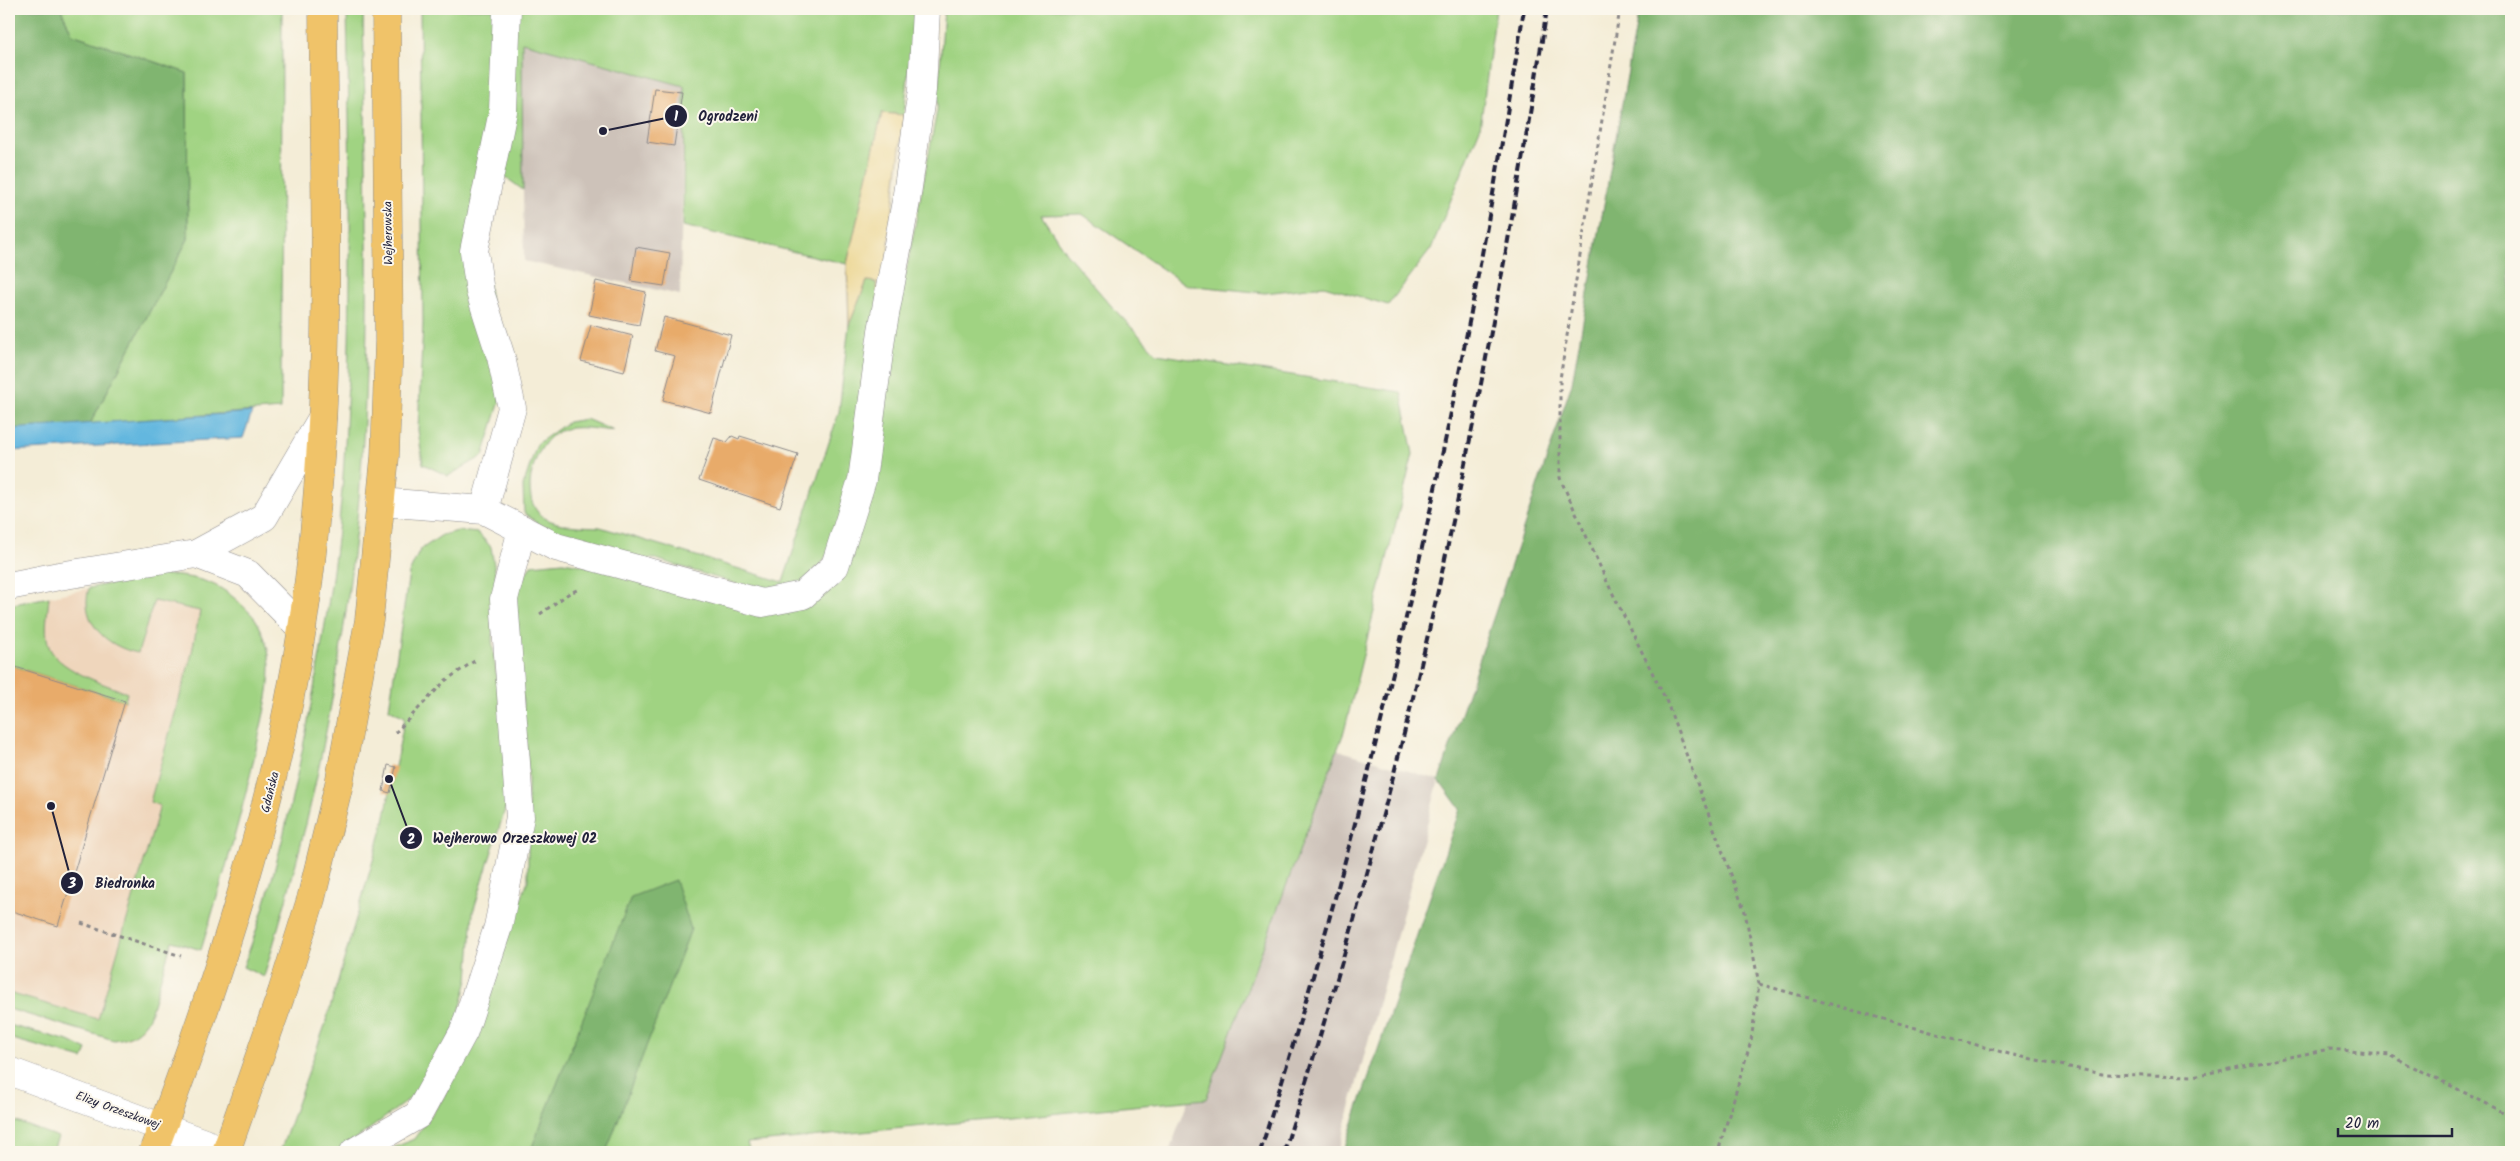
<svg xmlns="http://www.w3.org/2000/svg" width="2520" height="1161" viewBox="0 0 2520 1161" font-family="Kalam,sans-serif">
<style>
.built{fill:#efd6bc}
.industrial{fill:#cdc2b9}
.green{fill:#a0d382;stroke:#617a5e}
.forest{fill:#80b570;stroke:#516c56}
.sand{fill:#eeda9e;stroke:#887e6c}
.water{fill:#63b7df;stroke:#426c8d}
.building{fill:#e8ab6b}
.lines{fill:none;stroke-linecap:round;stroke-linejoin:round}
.minor-casing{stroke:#8b8889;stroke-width:29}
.major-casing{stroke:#8b8889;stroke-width:29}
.path{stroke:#8b8889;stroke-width:3;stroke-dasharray:4 4;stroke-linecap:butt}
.minor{stroke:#fff;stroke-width:28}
.major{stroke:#f0c369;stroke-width:28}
.rail{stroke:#22223b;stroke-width:4;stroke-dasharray:8 4;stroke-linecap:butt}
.labels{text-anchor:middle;stroke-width:4;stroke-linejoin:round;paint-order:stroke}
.street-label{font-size:12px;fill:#22223b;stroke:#fbf7ec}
.leader{fill:none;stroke:#22223b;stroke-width:2}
.callout-dot{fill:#22223b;stroke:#fbf7ec;stroke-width:2}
.mark-label{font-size:15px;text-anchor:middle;font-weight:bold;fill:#fff}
.callout-label{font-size:14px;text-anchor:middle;font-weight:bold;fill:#22223b;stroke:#fbf7ec;stroke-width:4;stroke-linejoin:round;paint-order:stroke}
</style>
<rect width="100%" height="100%" fill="#fbf7ec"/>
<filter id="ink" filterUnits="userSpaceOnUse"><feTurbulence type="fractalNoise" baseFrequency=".02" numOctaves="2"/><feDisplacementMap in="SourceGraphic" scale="10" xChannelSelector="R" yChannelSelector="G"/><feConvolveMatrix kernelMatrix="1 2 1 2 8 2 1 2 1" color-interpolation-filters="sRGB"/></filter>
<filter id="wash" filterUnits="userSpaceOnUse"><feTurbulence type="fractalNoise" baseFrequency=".0096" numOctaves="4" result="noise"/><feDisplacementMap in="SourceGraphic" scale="20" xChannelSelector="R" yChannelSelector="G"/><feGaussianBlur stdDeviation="1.12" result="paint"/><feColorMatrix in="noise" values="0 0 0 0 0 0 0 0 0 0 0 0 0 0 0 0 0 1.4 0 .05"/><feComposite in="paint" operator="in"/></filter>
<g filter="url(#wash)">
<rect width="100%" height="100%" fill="#f4edd7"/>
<polygon class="built" points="158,574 186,576 214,583 239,601 256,619 265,640 270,666 267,697 253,762 222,882 201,950 172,941 149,1018 142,1029 128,1038 114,1040 9,1009 9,605"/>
<g class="industrial">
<polygon points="521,42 684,86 680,295 524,261"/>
<polygon points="1321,745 1439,780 1338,1152 1169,1152"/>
</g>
<g class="green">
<polygon points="61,9 282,9 281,409 90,424 188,239 187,73 72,34"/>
<path d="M 347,9 L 363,9 C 366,193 375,380 352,564 C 342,650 327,736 307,820 C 294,873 279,925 264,977 L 243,967 C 272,892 290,811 306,732 C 321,652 335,572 342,491 C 354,331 350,170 347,9 Z"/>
<polygon points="420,9 500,9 494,117 480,191 500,401 483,456 448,476 423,464 418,430 423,323"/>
<polygon points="514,9 915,9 904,115 882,113 847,264 683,226 684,86 522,42 523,190 504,176 510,115"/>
<polygon points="944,9 1389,9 1410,11 1411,9 1496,9 1480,128 1431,249 1388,305 1324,286 1265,293 1186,285 1082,214 1041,215 1066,253 1114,309 1157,354 1401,392 1413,454 1344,732 1206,1099 747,1143 750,1152 384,1152 414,1139 444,1097 482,1007 528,880 528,772 515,594 531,565 563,562 809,603 865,485 937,111"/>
<path d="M 867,281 L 876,282 L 879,306 L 858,459 L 836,540 L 814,576 L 783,591 L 749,588 L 656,559 L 622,558 L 559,539 L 524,513 L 523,486 L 537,444 L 568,422 L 586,419 L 614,431 C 599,430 575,424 560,431 C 534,442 517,499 543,517 C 558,527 583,526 600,527 L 783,582 L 839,412 L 849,325 Z"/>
<polygon points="458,531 478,533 491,547 496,577 492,640 505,746 506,806 473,912 468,980 455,1028 425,1087 367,1131 334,1152 280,1152 325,1025 383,826 405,717 389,709 409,573 420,550 442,535"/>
<path d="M 158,574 C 195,577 216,579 243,606 C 248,611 253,615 256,620 C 264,633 270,652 270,667 C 270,693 262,720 257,745 C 242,814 222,882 201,950 L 172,941 L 149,1018 C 140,1032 131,1038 114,1040 L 9,1009 L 9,993 L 98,1019 L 160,806 L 150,802 L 191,657 L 200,611 L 154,601 L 138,653 C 107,647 79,622 89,588 Z"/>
<path d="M 49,597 C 48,612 44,628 48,643 C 53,669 105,684 127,693 L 125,701 L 9,665 L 9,605 Z"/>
<polygon points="9,1025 69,1041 87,1050 83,1059 9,1038"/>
<polygon points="9,1119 58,1137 54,1148 46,1152 9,1152"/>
</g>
<g class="forest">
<polygon points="9,9 61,9 72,34 187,73 188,239 90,424 9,430"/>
<polygon points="1639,9 2511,9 2511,1152 1343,1152 1460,809 1439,780 1572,383"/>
<polygon points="675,880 691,929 606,1152 530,1152 631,897"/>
</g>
<polygon class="sand" points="882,113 904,115 884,286 879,306 876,282 867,281 849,325 847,264"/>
<polygon class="water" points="252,412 243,438 9,451 9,429"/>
<g id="blocks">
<g class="building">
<polygon points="655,89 682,92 674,146 647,142"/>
<polygon points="636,247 670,253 664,286 631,281"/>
<polygon points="596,281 646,292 639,325 589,315"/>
<polygon points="664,317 731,335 711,413 663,400 675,356 655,351"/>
<polygon points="591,325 633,336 624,372 581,361"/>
<polygon points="732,436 739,439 740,436 798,454 780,507 699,480 714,438 727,442"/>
<polygon points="9,665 125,701 58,926 9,910"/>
<polygon points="388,765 396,767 390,793 383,791"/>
</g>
</g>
</g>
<g filter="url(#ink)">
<use href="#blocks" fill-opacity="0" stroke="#8b8889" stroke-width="1"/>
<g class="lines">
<g class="minor-casing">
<g id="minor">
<polyline points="380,502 484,510 556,547 762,603 803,595 835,566 862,480 882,331 906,201 922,90 926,9"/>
<polyline points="484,510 512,408 501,357 480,292 474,251 503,111 507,9"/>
<polyline points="196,554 248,574 302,629"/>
<polyline points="9,586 59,576 196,554 264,517 322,418"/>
<polyline points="9,1071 226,1151"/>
<polyline points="354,1152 418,1115 464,1031 498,927 520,817 504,599 522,529"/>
</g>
</g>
<g class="major-casing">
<g id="major">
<path d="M 153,1152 C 218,980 273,812 302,629 C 334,425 325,215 323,9"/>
<polyline points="226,1152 282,992 311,899 339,784 369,620 385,457 389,341 386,9"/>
</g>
</g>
<g class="path">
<polyline points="1620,9 1560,379 1560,478 1608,584 1666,700 1745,912 1759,984 1751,1041 1718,1152"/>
<polyline points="540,614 568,594 579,589"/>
<polyline points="395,733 446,680 476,660"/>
<polyline points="81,923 181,956"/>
<polyline points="1759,984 2009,1054 2102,1074 2193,1076 2330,1049 2390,1055 2511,1116"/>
</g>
<use href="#minor" class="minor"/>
<use href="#major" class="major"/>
<g class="rail">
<path d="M 1260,1152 C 1378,779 1463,396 1524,9"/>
<path d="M 1284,1152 C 1342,969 1395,783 1437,595 C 1480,401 1516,205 1547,9"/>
</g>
</g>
</g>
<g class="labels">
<g class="street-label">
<text transform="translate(388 233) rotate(-91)" y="4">Wejherowska</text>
<text transform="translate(270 792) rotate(-76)" y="4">Gdańska</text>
<text transform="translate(118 1110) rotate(20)" y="4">Elizy Orzeszkowej</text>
</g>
</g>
<path class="leader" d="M603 131L676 116M389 779L411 838M51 806L72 883"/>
<g class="callout-dot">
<circle cx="603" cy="131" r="5"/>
<circle cx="389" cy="779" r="5"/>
<circle cx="51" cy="806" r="5"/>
<circle cx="676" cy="116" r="12"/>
<circle cx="411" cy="838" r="12"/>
<circle cx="72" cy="883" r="12"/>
</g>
<g class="mark-label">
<text x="676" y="121">1</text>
<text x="411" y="844">2</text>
<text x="72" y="888">3</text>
</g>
<g class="callout-label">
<text x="728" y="121">Ogrodzeni</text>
<text x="515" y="843">Wejherowo Orzeszkowej 02</text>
<text x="125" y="888">Biedronka</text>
</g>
<rect width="2520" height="1161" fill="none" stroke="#fbf7ec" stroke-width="30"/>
<path d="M2338 1128v8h114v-8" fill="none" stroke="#22223b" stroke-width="2.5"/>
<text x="2345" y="1128" font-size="15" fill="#22223b" stroke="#fbf7ec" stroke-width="4" paint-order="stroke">20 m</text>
</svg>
